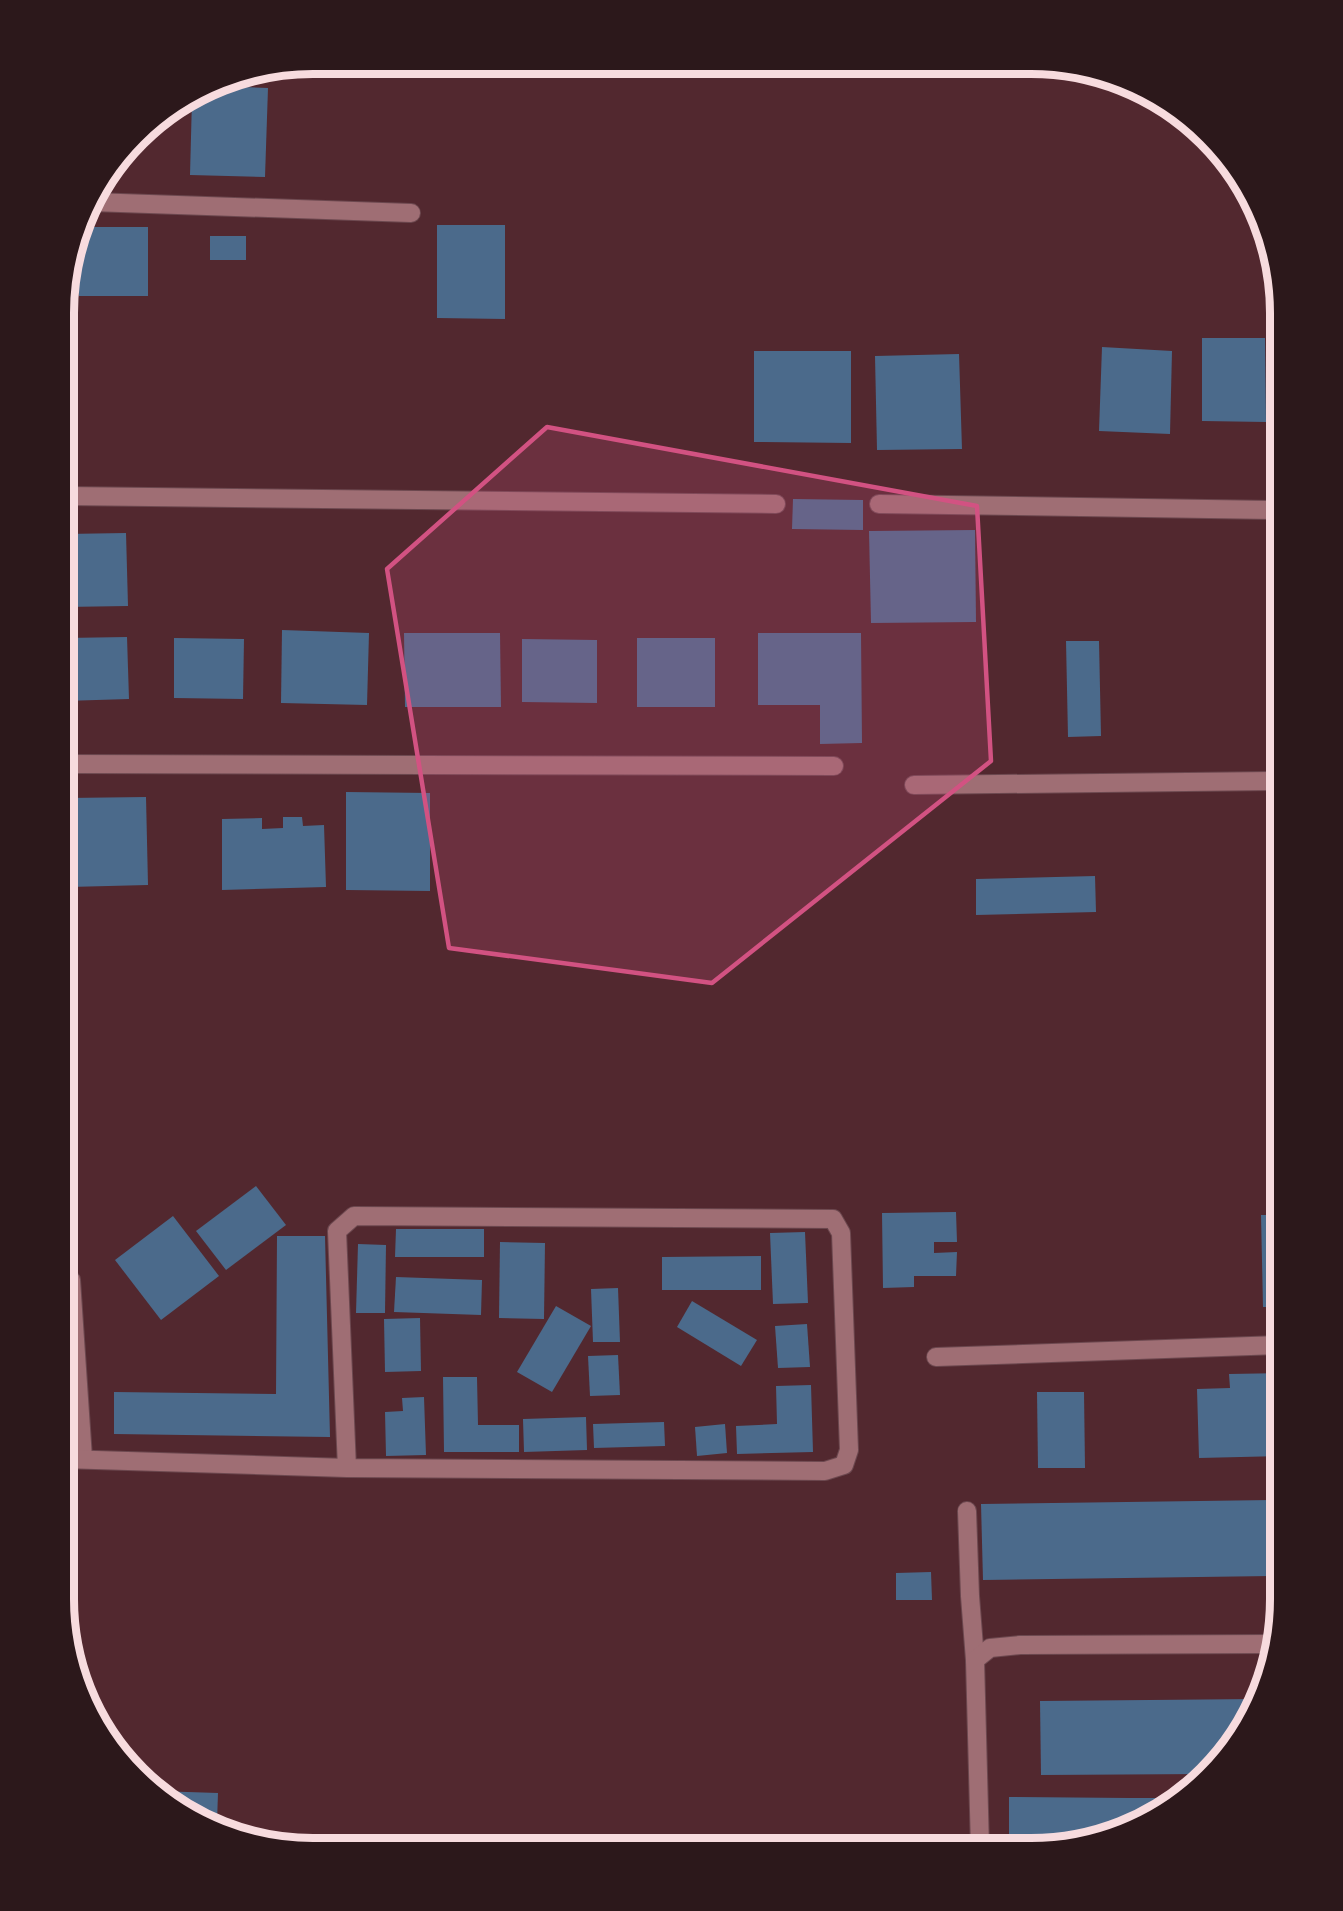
<svg xmlns="http://www.w3.org/2000/svg" width="1343" height="1911" viewBox="0 0 1343 1911" font-family="Arial,sans-serif">
<style>
.building{fill:#4b6a8b}
.lines{fill:none;stroke-linecap:round;stroke-linejoin:round}
.minor-casing{stroke:#6c484f;stroke-width:20}
.minor{stroke:#9f6e74;stroke-width:18}
.marked{fill:#d25282;fill-opacity:0.2;stroke:#d25282;stroke-width:4.5;stroke-linejoin:round}
.rim{fill:none;stroke:#f7dbde;stroke-width:8}
</style>
<rect width="100%" height="100%" fill="#52282f"/>
<g class="building">
<polygon points="216,86 268,88 265,177 190,175 192,99"/>
<polygon points="437,225 505,225 505,319 437,318"/>
<polygon points="83,227 148,227 148,296 79,296 78,241"/>
<rect x="210" y="236" width="36" height="24"/>
<polygon points="1202,338 1265,338 1266,422 1202,421"/>
<polygon points="1102,347 1172,351 1170,434 1099,431"/>
<polygon points="754,351 851,351 851,443 754,442"/>
<polygon points="959,354 962,449 877,450 875,356"/>
<polygon points="793,499 863,500 863,530 792,529"/>
<polygon points="975,530 976,622 871,623 869,531"/>
<polygon points="126,533 128,606 65,607 65,534"/>
<polygon points="282,630 369,633 367,705 281,703"/>
<polygon points="404,633 500,633 501,707 405,707"/>
<polygon points="758,633 861,633 862,743 820,744 820,705 758,705"/>
<polygon points="127,637 129,699 64,701 65,638"/>
<polygon points="174,638 244,639 243,699 174,698"/>
<rect x="637" y="638" width="78" height="69"/>
<polygon points="522,639 597,640 597,703 522,702"/>
<polygon points="1066,641 1099,641 1101,736 1068,737"/>
<polygon points="346,792 430,793 430,891 346,890"/>
<polygon points="1270,794 1280,794 1280,919 1267,919"/>
<polygon points="146,797 148,885 69,887 67,798"/>
<polygon points="283,817 302,817 303,826 324,825 326,887 222,890 222,819 262,818 262,829 283,828"/>
<polygon points="1095,876 1096,912 976,915 976,879"/>
<polygon points="256,1186 286,1225 226,1270 196,1231"/>
<polygon points="956,1212 957,1242 934,1242 934,1253 957,1252 956,1276 914,1276 914,1287 883,1288 882,1213"/>
<polygon points="1261,1215 1280,1215 1280,1307 1263,1307"/>
<polygon points="173,1216 219,1276 161,1320 115,1260"/>
<polygon points="396,1229 484,1229 484,1257 395,1257"/>
<polygon points="805,1232 808,1303 773,1304 770,1233"/>
<polygon points="277,1236 325,1236 330,1437 114,1434 114,1392 276,1394"/>
<polygon points="500,1242 545,1243 544,1319 499,1318"/>
<polygon points="358,1244 386,1245 385,1313 356,1313"/>
<polygon points="761,1256 761,1290 662,1290 662,1257"/>
<polygon points="396,1277 482,1280 481,1315 394,1312"/>
<polygon points="618,1288 620,1342 593,1342 591,1289"/>
<polygon points="692,1301 757,1340 741,1366 677,1327"/>
<polygon points="556,1306 591,1326 552,1392 517,1372"/>
<polygon points="420,1318 421,1371 385,1372 384,1319"/>
<polygon points="807,1324 810,1367 778,1368 775,1326"/>
<polygon points="618,1355 620,1395 590,1396 588,1356"/>
<polygon points="1279,1373 1280,1456 1199,1458 1197,1389 1230,1388 1229,1374"/>
<polygon points="443,1377 477,1377 478,1425 519,1425 519,1452 444,1452"/>
<polygon points="811,1385 813,1452 737,1454 736,1426 777,1424 776,1386"/>
<polygon points="1037,1392 1084,1392 1085,1468 1038,1468"/>
<polygon points="424,1397 426,1455 386,1456 385,1412 403,1411 402,1398"/>
<polygon points="586,1417 587,1450 524,1452 523,1419"/>
<polygon points="664,1422 665,1446 594,1448 593,1424"/>
<polygon points="725,1424 727,1453 697,1456 695,1427"/>
<polygon points="1279,1500 1279,1576 983,1580 981,1504"/>
<polygon points="931,1572 932,1600 896,1600 896,1573"/>
<polygon points="1257,1699 1238,1737 1205,1774 1041,1775 1040,1701"/>
<polygon points="157,1791 218,1793 217,1822 174,1806"/>
<polygon points="1009,1797 1130,1798 1177,1798 1140,1822 1031,1848 1009,1848"/>
</g>
<g class="lines">
<g class="minor-casing">
<g id="minor">
<polyline points="92,202 411,213"/>
<polyline points="65,496 776,504"/>
<polyline points="879,504 1280,510"/>
<polyline points="64,764 834,766"/>
<polyline points="914,785 1280,781"/>
<polyline points="71,1280 83,1458"/>
<polyline points="936,1357 1280,1345"/>
<polyline points="63,1459 347,1468 337,1231 354,1216 833,1219 841,1233 849,1450 844,1465 825,1471 347,1468"/>
<polyline points="967,1511 970,1596 975,1660"/>
<polyline points="980,1848 975,1660 990,1648 1020,1645 1274,1644"/>
</g>
</g>
<use href="#minor" class="minor"/>
</g>
<path class="marked" d="M 547,427 L 977,506 L 991,761 L 712,983 L 449,948 L 387,569 Z"/>
<path d="M0 0H1343V1911H0ZM313 74H1031A239 239 0 0 1 1270 313V1599A239 239 0 0 1 1031 1838H313A239 239 0 0 1 74 1599V313A239 239 0 0 1 313 74Z" fill="#2c181b" fill-rule="evenodd"/>
<path class="rim" d="M313 74H1031A239 239 0 0 1 1270 313V1599A239 239 0 0 1 1031 1838H313A239 239 0 0 1 74 1599V313A239 239 0 0 1 313 74Z"/>
</svg>
